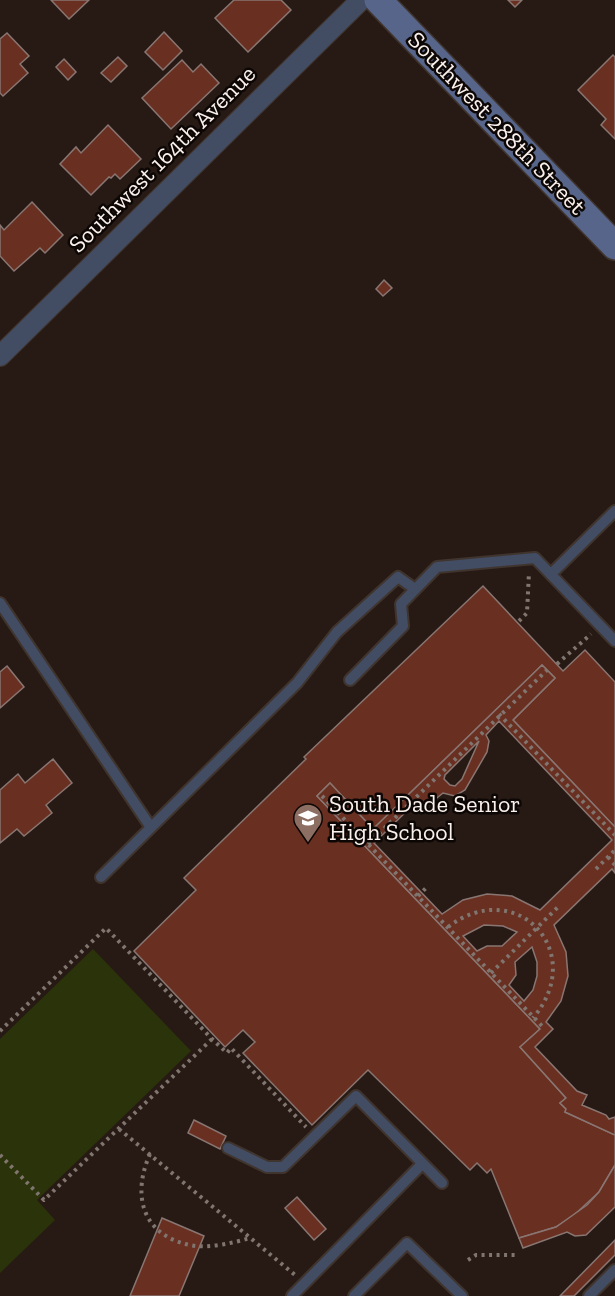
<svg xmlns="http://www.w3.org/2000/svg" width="615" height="1296" viewBox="0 0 615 1296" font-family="'Zilla Slab',serif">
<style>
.green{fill:#2a3309}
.building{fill:#692f21;stroke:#897672;stroke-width:1.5;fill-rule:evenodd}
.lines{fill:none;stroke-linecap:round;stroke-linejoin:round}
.lane-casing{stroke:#40342e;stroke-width:14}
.street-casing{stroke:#40342e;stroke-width:22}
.secondary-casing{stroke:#40342e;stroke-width:30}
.path{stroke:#80756f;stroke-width:4;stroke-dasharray:3 4.5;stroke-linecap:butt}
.lane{stroke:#424c62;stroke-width:10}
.street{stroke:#424c62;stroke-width:20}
.secondary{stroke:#566589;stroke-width:27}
.labels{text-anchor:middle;stroke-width:5;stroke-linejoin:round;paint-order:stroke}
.street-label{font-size:24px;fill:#faf0ec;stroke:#0c0705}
.poi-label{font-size:24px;fill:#faf0ec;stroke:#0c0705;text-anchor:start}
</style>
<rect width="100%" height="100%" fill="#271a14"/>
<polygon class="green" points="93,949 191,1051 37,1200 55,1220 0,1273 0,1039"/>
<g class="building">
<polygon points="51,0 89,0 69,19"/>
<polygon points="234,0 281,0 291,10 248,52 215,18"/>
<polygon points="508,0 522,0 515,7"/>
<polygon points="164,32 182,51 163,70 145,52"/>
<polygon points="7,33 29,56 20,64 28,73 3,96 0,93 0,39"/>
<polygon points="613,55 615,57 615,139 601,125 606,119 578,90"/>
<polygon points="118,57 127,66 111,82 101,73"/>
<polygon points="64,59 76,72 68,80 56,67"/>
<polygon points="182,60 193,72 201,64 219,83 171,129 142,98"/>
<polygon points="108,125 141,159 120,179 115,174 111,178 109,177 91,195 60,164 76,147 81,153"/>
<polygon points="32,202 63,235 45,253 40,248 14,271 0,256 0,225 4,230"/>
<polygon points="384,280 392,288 383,296 376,289"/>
<polygon points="483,586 563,671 585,650 615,682 615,827 513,720 555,678 542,665 373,829 330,783 317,796 540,1029 520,1047 566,1098 560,1103 566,1109 565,1112 615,1135 615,1165 599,1192 572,1217 556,1227 519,1238 491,1169 487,1173 477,1163 470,1170 368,1070 312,1125 243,1053 255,1042 243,1030 225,1047 134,951 196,890 184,878 306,759 304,757"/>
<path d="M 542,665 L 555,678 L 513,720 L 615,827 L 615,873 L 612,869 L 554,925 L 566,952 L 568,976 L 561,1001 L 546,1022 L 553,1029 L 535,1047 L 577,1091 L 587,1095 L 582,1105 L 606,1115 L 609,1119 L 615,1117 L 615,1135 L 565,1112 L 566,1109 L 560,1103 L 566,1098 L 520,1047 L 540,1029 L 317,796 L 330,783 L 373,829 ZM 499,721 L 612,840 L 540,910 L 512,896 L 487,894 L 463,900 L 442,914 L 374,843 L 416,802 L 427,806 L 443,793 L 455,796 L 465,790 L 487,752 L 489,741 L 486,735 ZM 479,741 L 462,779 L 455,786 L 450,785 L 444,779 L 445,775 ZM 484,925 L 503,926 L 517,932 L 502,946 L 487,946 L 477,951 L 463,936 ZM 532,947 L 537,962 L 537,976 L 533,990 L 524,1001 L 509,985 L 516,975 L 515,962 Z"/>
<polygon points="7,666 24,687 0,708 0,672"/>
<polygon points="53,759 72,783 46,805 52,813 24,836 17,829 0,843 0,790 18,774 25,783"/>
<polygon points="194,1120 226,1136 220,1149 188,1133"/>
<polygon points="615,1165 615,1207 586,1235 575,1236 567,1232 523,1248 519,1238 556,1227 587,1205 599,1192"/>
<polygon points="297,1197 326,1229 314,1240 285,1208"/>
<polygon points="162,1218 204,1236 179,1296 130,1296"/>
<polygon points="615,1240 615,1255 574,1296 560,1296"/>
</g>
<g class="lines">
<g class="lane-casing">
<g id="lane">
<polyline points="551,574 615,511"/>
<polyline points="0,603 150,826"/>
<polyline points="350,680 403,626 401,604 437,567 535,558 615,641"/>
<polyline points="101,877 297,683 337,632 398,577 415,589"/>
<polyline points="228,1148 267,1167 283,1167 356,1096 442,1183"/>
<polyline points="292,1296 422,1164"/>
<polyline points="354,1296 407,1243 462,1296"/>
<polyline points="589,1296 615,1270"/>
</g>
</g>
<g class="street-casing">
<polyline id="street" points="0,356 361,0"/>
</g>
<g class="secondary-casing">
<polyline id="secondary" points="378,0 615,246"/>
</g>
<g class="path">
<polyline points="519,621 527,613 529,572"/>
<polyline points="557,664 591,634"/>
<polyline points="499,714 615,835"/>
<polyline points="322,796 542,1026"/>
<polyline points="368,844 547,670"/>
<polyline points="608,857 615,865"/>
<polyline points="596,869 615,850"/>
<polyline points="418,896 428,886"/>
<path d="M 448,927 C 516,875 589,952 533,1018"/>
<polyline points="491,973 558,907"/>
<polyline points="0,1031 106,928 212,1039 227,1053 231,1048 306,1127"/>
<polyline points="119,1129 295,1275"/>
<path d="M 150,1154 C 132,1194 141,1235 190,1245 C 207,1249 233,1243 250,1238"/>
<polyline points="0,1155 44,1200 212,1039"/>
<polyline points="468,1260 476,1255 515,1255"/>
</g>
<use href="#lane" class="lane"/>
<use href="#street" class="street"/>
<use href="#secondary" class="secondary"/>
</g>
<defs>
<g id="school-pin" transform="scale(1.5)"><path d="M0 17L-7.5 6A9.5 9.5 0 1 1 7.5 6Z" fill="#8d6e63" stroke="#0c0705"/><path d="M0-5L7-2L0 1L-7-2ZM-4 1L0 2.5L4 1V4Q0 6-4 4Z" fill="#fff"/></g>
</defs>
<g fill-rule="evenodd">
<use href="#school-pin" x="308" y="818"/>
</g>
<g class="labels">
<g class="street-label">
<text transform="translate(497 123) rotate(46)" y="8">Southwest 288th Street</text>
<text transform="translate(162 159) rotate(-45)" y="8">Southwest 164th Avenue</text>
</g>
<g class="poi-label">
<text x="329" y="812">South Dade Senior<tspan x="329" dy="28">High School</tspan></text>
</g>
</g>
</svg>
